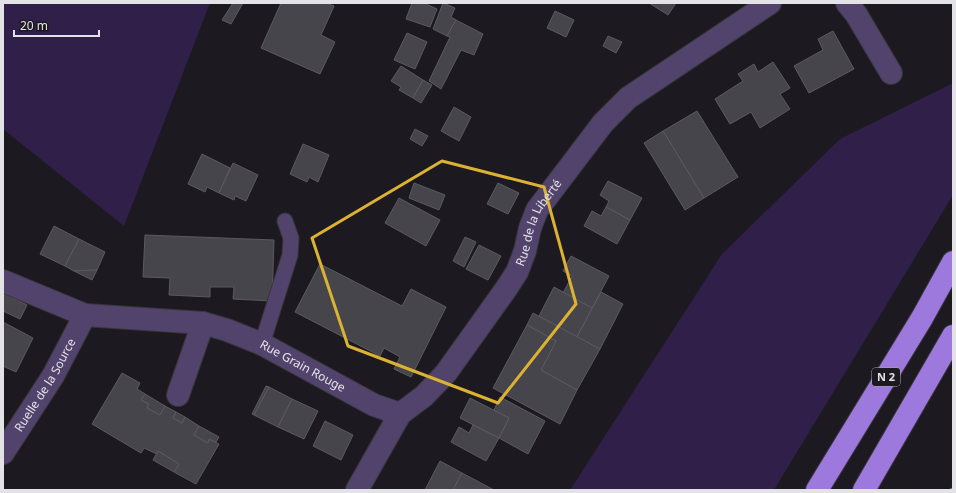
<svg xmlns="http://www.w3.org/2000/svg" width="956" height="493" viewBox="0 0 956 493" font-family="'Noto Sans',sans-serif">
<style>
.green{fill:#2f1f49}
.building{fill:#47454c;stroke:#5c5a61}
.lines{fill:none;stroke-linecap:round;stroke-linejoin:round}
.lane-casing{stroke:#38363c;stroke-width:17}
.street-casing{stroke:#38363c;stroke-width:24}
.highway-casing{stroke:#38363c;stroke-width:24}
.path{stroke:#79787d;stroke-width:2.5;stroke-dasharray:2 2;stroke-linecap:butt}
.lane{stroke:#51436b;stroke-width:15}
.street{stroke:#51436b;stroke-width:22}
.highway{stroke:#9e79dd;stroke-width:22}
.marked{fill:none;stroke:#dcb233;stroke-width:3;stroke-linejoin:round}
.labels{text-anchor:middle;stroke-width:3.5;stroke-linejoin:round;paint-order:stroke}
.shield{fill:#1c1a20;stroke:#a7a6ab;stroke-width:1}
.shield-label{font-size:11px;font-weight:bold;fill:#e3e2e6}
.street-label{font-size:12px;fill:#e3e2e6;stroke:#1c1a20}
</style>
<rect width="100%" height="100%" fill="#1c1a20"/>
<g class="green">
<polygon points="3,3 210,3 124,226 3,129"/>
<polygon points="953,83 953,195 774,490 570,490 722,254 840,139"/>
</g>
<g class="building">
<polygon points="233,3 243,3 231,24 222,20"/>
<polygon points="281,3 326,3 334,6 321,35 335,42 320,74 261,48"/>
<polygon points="412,3 426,3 426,4 437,9 430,27 406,19"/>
<polygon points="443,3 455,8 451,17 456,20 447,36 433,29"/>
<polygon points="649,3 676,3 668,15"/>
<polygon points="555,11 574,20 566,37 547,28"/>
<polygon points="456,20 483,34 474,55 461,50 441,89 429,81 450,37 447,36"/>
<polygon points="833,31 854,69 809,93 794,66 823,50 818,39"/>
<polygon points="407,33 427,42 415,69 394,60"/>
<polygon points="608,36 622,42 616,53 603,46"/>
<polygon points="773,62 790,88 780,94 790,109 760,128 751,112 730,124 715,99 743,81 738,74 754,64 758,72"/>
<polygon points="401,66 423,80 413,98 399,90 401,87 391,81"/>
<polygon points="423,80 432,85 421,103 413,98"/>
<polygon points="454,107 471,117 459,141 441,131"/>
<polygon points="697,111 738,177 704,198 663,131"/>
<polygon points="415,129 428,136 422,146 410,139"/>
<polygon points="663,131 704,198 685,210 644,143"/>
<polygon points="303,144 329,155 318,182 309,177 307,182 290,174"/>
<polygon points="202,154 230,168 219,193 207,187 205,192 188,184"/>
<polygon points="233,163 258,175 246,201 235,196 234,200 219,193"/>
<polygon points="608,181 642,198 630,220 606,207 609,201 600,195"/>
<polygon points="414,183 445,195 439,210 409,198"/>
<polygon points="498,183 519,193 508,214 487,204"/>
<polygon points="399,198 440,220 426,246 385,223"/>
<polygon points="606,207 630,220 617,244 584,226 592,211 601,216"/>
<polygon points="54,226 79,239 65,266 40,254"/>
<polygon points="145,235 274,240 272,301 233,299 234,287 210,287 210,297 169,295 170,278 143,277"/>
<polygon points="465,237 476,242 464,267 453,261"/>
<polygon points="79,239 105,252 97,270 74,271 65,266"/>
<polygon points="479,245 501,256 488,280 466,269"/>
<polygon points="571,256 609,276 592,308 563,293 572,276 563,271"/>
<polygon points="320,264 402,306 411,289 446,307 411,377 394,369 400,357 384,348 380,356 295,312"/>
<polygon points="97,270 92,280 74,271"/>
<polygon points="554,287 592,308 577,337 539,316"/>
<polygon points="601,292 623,304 600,349 577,337"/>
<polygon points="5,294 27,305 20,319 3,311 3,298"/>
<polygon points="533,313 600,349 577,390 541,370 556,341 527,325"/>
<polygon points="3,322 33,338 16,372 3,366"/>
<polygon points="527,325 556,341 541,370 577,390 560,424 493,388"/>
<polygon points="122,373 140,383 137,389 145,394 141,400 149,404 147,408 160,415 165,406 176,412 173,418 182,423 185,417 199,426 194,435 208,443 209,439 219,444 196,484 174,472 179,464 158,451 157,454 144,448 141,453 92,424"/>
<polygon points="266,386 269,387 254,415 252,414"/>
<polygon points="269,387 292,399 278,427 254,415"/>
<polygon points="145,394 165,406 160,415 147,408 149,404 141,400"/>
<polygon points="500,397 545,421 528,454 499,438 509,418 494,410"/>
<polygon points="470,398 509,418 499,438 460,418"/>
<polygon points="292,399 318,411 304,439 278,427"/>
<polygon points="176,412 185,417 182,423 173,418"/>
<polygon points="325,421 353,435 341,460 313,446"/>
<polygon points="473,425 499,438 486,461 451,442 459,427 469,433"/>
<polygon points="199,426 219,437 216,442 209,439 208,443 194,435"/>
<polygon points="158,451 179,464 174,472 153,460"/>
<polygon points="440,461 462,473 453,490 425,490"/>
<polygon points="462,473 494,490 453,490"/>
</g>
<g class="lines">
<g class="lane-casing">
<polyline id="lane" points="262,344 290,255 291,238 285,221"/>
</g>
<g class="street-casing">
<g id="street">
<polyline points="847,3 856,14 891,73"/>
<path id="s1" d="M 3,281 L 85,315 L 203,323 L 227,330 L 262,344 L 374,405 L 400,414"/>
<polyline points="178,395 203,323"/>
<path id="s2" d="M 3,453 L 53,376 L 85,315"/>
<path id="s3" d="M 357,490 L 400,414 L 424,396 L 446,373 L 506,289 L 517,272 L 525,251 L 530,228 L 537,210 L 603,123 L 628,98 L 770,3"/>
</g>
</g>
<g class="highway-casing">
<g id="highway">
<polyline points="817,490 922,318 953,262"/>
<polyline points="864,490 953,336"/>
</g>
</g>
<polyline class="path" points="951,490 953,486"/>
<use href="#lane" class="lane"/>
<use href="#street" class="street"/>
<use href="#highway" class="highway"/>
</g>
<path class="marked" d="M 442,161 L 544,187 L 576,304 L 498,403 L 348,346 L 312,238 Z"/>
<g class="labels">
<rect class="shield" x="872" y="368" width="28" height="18" rx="3"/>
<g class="shield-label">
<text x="886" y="381">N 2</text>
</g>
<g class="street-label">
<text dy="4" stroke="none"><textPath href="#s3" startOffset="327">Rue de la Liberté</textPath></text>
<text dy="4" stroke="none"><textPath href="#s1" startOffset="316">Rue Grain Rouge</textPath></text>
<text dy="4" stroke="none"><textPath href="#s2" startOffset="80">Ruelle de la Source</textPath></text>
</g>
</g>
<rect width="956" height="493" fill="none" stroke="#e3e2e6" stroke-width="8"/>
<path d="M14 30v6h85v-6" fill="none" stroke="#e3e2e6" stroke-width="2"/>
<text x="20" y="30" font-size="12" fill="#e3e2e6" stroke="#1c1a20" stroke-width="3" paint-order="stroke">20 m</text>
</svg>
